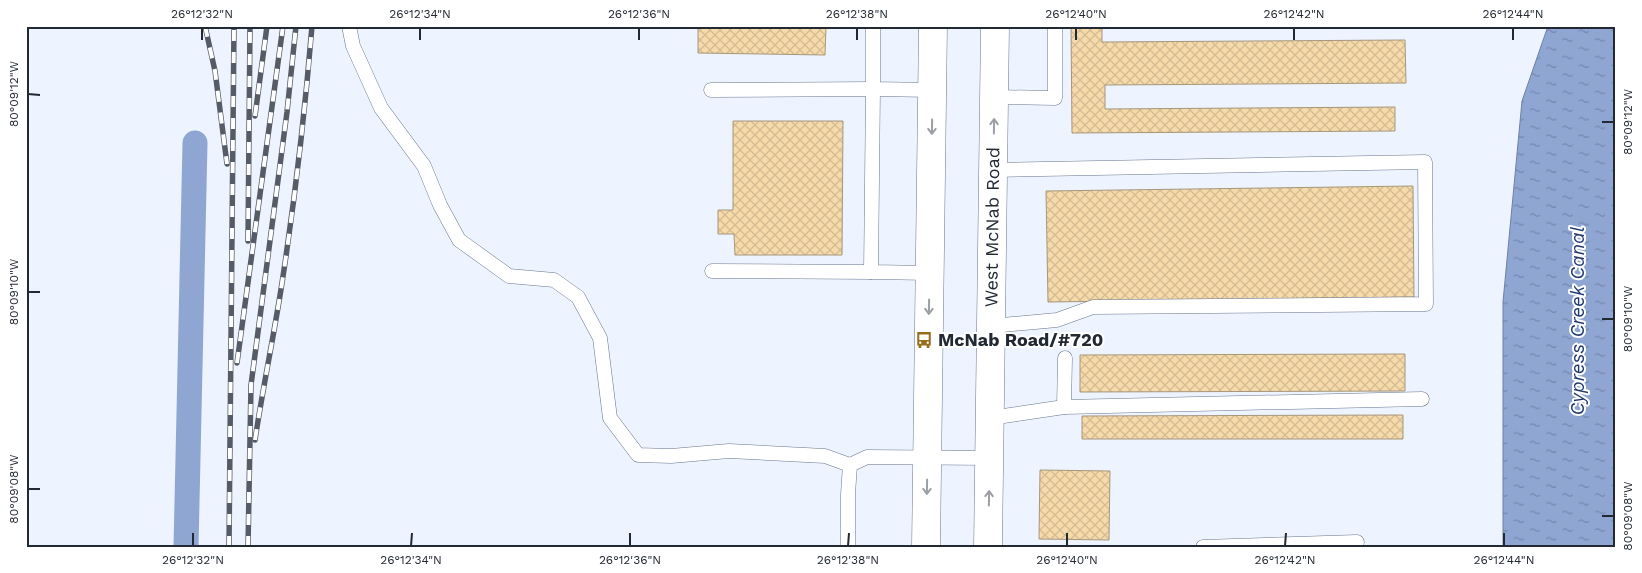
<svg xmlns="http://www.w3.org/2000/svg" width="1642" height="573" viewBox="0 0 1642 573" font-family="'Work Sans',sans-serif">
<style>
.water{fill:url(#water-ripples);stroke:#6f80a3}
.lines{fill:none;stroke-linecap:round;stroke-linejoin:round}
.canal{stroke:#8fa6d3;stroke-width:25}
.building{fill:url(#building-cross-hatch);stroke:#a6967c}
.lane-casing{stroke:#69768f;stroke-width:15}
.secondary-casing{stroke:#69768f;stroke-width:29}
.lane{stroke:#fff;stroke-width:14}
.secondary{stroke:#fff;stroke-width:28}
.rail-casing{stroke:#565c66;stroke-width:5.5}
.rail{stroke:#fff;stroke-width:4;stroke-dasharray:11;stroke-linecap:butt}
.oneway{stroke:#9c9fa3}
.ticks{fill:none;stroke:#232933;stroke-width:2}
.labels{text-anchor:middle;stroke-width:4;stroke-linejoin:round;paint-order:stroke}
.street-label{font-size:18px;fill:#232933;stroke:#fff}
.poi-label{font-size:18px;font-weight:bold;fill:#232933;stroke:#fff;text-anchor:start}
.water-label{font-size:19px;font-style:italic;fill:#1f3970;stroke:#fff}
.neatline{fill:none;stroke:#232933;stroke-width:2}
.ticks-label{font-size:12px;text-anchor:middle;fill:#232933}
</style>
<defs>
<pattern id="water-ripples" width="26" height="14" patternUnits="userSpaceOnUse" patternTransform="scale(1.25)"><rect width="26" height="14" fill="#8fa6d3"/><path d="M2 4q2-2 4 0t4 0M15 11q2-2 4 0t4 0" fill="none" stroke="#7487ac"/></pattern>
<pattern id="building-cross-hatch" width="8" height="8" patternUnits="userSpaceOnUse" patternTransform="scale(1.25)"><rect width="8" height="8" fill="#f6daa9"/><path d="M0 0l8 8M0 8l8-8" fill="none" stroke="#d3bb92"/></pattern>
</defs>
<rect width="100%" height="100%" fill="#edf3ff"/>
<polygon class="water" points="1548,26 1616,26 1616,547 1503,547 1503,302 1522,101"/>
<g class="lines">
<polyline class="canal" points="186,547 195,143"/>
</g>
<g class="building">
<polygon points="698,26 826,26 825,55 698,53"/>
<polygon points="1071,26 1102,26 1102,42 1405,40 1406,83 1105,85 1105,109 1395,107 1395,131 1072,133"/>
<polygon points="733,121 843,121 842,255 735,255 734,234 718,234 718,210 733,210"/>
<polygon points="1413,186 1414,297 1048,302 1046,191"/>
<polygon points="1405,354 1405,391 1080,392 1080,355"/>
<polygon points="1403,415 1403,439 1082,439 1082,416"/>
<polygon points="1040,470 1110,471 1109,540 1039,539"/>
</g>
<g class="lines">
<g class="lane-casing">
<g id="lane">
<polyline points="349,26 353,46 381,108 424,166 440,205 459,240 509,276 554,280 578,297 600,338 610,418 638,455 671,456 729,451 825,456 850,465"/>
<polyline points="873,26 873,89 932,90"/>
<polyline points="711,90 873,89 871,272 930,273"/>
<polyline points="994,97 1055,98 1055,26"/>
<polyline points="712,271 871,272"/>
<polyline points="991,326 1057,320 1093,307 1426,304 1425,162 993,170"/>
<polyline points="1064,407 1065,358"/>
<polyline points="990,418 1064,407 1422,399"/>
<polyline points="848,547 848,494 850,465 867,457 989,458"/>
<polyline points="1203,547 1357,542"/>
</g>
</g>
<g class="secondary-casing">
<g id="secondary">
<polyline points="926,547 933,26"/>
<path id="s1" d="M 988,547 L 995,26"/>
</g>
</g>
<use href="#lane" class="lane"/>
<use href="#secondary" class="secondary"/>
<g class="rail-casing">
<g id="rail">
<polyline points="205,26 215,71 227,164"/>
<polyline points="255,116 267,26"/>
<polyline points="248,241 250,26"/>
<polyline points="237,363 283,26"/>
<path d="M 255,440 C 263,387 274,335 282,283 C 295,198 305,112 312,26"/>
<polyline points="229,547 234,26"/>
<polyline points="248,547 251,385 287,112 296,26"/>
</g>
</g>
<use href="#rail" class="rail"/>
</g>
<defs><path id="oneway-shaft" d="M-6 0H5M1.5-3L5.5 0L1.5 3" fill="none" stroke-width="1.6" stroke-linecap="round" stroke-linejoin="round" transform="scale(1.25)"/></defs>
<g class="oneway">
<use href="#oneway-shaft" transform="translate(994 126) rotate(-89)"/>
<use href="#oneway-shaft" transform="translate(932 127) rotate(91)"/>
<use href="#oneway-shaft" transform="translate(929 307) rotate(91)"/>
<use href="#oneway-shaft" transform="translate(927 487) rotate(91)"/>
<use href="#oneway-shaft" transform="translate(989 498) rotate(-89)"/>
</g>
<path class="ticks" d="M 202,40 L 202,28M 420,40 L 420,28M 639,40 L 639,28M 857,40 L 857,28M 1076,40 L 1076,28M 1294,40 L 1294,28M 1513,40 L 1513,28M 28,94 L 40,95M 1602,122 L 1614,122M 28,292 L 40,292M 1602,319 L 1614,319M 28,489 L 40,489M 1602,516 L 1614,516M 193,546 L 193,533M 411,546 L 412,533M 630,546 L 630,533M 848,546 L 849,533M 1067,546 L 1067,533M 1285,546 L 1286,533M 1504,546 L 1504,533"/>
<defs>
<g id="bus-bare" transform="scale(1.35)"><path d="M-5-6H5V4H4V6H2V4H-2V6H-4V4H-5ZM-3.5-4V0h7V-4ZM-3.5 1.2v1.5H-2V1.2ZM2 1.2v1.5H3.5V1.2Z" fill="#966e19" stroke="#fff" stroke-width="2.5" paint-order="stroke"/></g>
</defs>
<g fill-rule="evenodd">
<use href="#bus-bare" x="924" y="340"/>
</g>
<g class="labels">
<g class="street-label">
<text dy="6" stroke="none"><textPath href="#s1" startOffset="320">West McNab Road</textPath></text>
</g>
<g class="poi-label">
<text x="938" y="346">McNab Road/#720</text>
</g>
<g class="water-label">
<text transform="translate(1577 321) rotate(-90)" y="7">Cypress Creek Canal</text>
</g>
</g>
<rect width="1642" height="573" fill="none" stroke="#ffffff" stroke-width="55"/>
<rect x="28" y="28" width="1586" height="518" class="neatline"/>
<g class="ticks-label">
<text x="202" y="18">26°12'32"N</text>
<text x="420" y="18">26°12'34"N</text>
<text x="639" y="18">26°12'36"N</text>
<text x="857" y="18">26°12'38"N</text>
<text x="1076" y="18">26°12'40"N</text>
<text x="1294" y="18">26°12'42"N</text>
<text x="1513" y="18">26°12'44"N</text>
<text transform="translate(14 94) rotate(-90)" y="4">80°09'12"W</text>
<text transform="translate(1628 122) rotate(-90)" y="4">80°09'12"W</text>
<text transform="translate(14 292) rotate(-90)" y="4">80°09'10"W</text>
<text transform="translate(1628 319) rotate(-90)" y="4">80°09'10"W</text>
<text transform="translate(14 489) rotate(-90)" y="4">80°09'08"W</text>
<text transform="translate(1628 516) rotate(-90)" y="4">80°09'08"W</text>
<text x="193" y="564">26°12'32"N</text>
<text x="411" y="564">26°12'34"N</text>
<text x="630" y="564">26°12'36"N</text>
<text x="848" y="564">26°12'38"N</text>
<text x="1067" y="564">26°12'40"N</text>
<text x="1285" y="564">26°12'42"N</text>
<text x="1504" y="564">26°12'44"N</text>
</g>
</svg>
